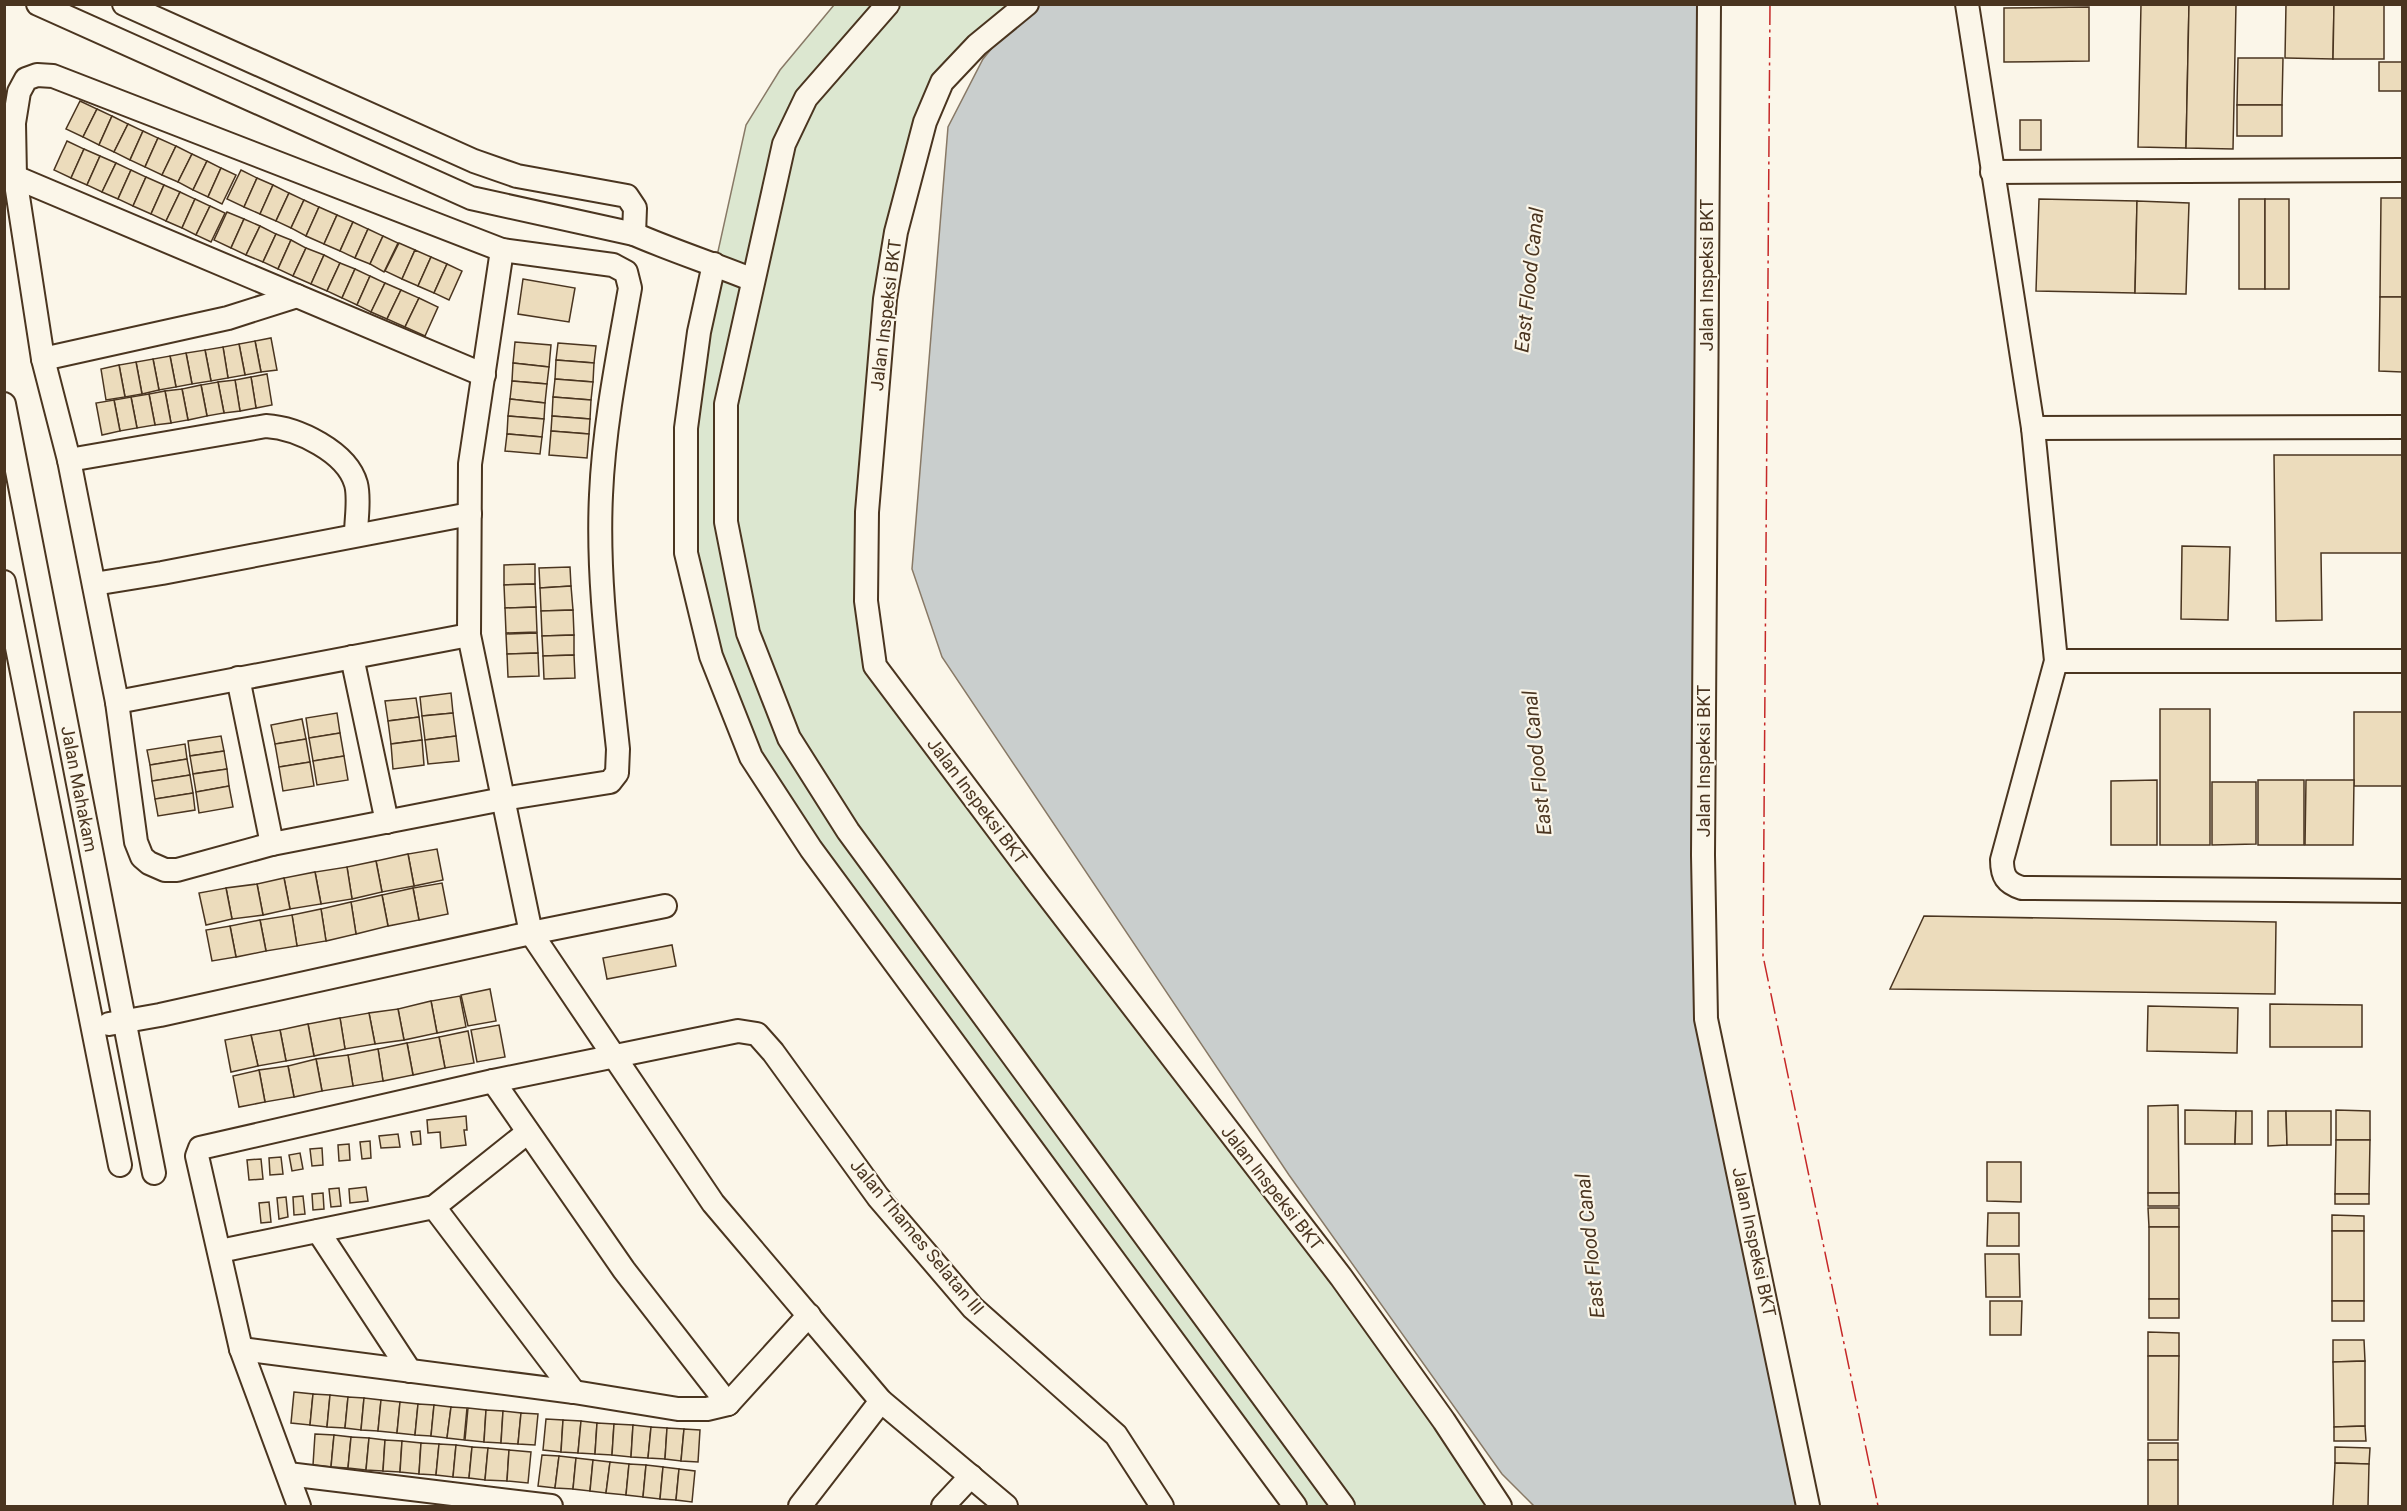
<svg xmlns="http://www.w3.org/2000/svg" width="2407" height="1511" viewBox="0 0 2407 1511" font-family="Roboto,sans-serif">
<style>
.green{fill:#dce7d0;stroke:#887966;stroke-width:1.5}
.water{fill:#c9cecd;stroke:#887966;stroke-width:1.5}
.building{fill:#ecdcbc;stroke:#4a3520;stroke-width:1.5}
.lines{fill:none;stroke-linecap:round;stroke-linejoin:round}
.minor-casing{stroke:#4a3520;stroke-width:26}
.minor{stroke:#fbf6e9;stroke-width:22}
.power{stroke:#c62828;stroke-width:1.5;stroke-dasharray:21 4.5 3 4.5;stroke-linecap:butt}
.labels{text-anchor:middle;stroke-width:4.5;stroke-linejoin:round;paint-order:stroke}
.street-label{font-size:18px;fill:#4a3520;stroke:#fbf6e9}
.water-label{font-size:20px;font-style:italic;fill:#4a3520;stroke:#fbf6e9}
</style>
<rect width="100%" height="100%" fill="#fbf6e9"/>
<polygon class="green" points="834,5 1028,5 966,56 908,184 871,470 875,666 1500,1506 1294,1506 751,757 686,553 686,428 715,265 746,125 780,70"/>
<polygon class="water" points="1028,4 1697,5 1696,449 1698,1000 1802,1506 1534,1506 1502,1474 1289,1175 942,657 912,569 948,127 983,59"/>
<g class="building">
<polygon points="2141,4 2189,4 2186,148 2138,147"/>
<polygon points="2189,4 2236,4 2233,149 2186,148"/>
<polygon points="2286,4 2334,4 2333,59 2285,58"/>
<polygon points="2334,4 2384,4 2384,59 2333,59"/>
<polygon points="2089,7 2089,61 2004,62 2004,8"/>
<polygon points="2238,58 2283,58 2282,105 2237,105"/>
<rect x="2379" y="62" width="23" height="29"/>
<polygon points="80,101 97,109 83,137 66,129"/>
<rect x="2237" y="105" width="45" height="31"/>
<polygon points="97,109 112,116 99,145 83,137"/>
<polygon points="112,116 128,124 114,152 99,145"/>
<rect x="2020" y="120" width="21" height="30"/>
<polygon points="128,124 143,131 130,160 114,152"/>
<polygon points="143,131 158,138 145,167 130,160"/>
<polygon points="158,138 176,146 162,175 145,167"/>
<polygon points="67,141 84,149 71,178 54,170"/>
<polygon points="176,146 192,154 178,182 162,175"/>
<polygon points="84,149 100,156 87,185 71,178"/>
<polygon points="192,154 207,161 193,190 178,182"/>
<polygon points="100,156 116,163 102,192 87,185"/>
<polygon points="207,161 221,168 208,197 193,190"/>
<polygon points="116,163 131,170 118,199 102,192"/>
<polygon points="221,168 236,175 222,204 208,197"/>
<polygon points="131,170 146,177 133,206 118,199"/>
<polygon points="241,170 257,178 244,207 227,199"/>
<polygon points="146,177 164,185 151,214 133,206"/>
<polygon points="257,178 273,185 260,214 244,207"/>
<polygon points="164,185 180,192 166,221 151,214"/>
<polygon points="273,185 289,193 276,221 260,214"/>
<polygon points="180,192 195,199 182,228 166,221"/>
<polygon points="289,193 304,200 291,228 276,221"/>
<polygon points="2381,198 2402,198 2402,297 2380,297"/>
<polygon points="195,199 210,206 196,235 182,228"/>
<polygon points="2039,199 2137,201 2135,293 2036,291"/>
<rect x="2239" y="199" width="26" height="90"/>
<rect x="2265" y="199" width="24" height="90"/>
<polygon points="304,200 319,207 306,236 291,228"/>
<polygon points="2137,201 2189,203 2186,294 2135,293"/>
<polygon points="210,206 225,213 211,242 196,235"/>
<polygon points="319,207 337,215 324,244 306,236"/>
<polygon points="227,212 244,219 231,248 214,240"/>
<polygon points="337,215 353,222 340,251 324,244"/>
<polygon points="244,219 260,226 246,255 231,248"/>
<polygon points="353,222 368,229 355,258 340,251"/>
<polygon points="260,226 276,234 263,262 246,255"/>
<polygon points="368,229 383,236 370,264 355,258"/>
<polygon points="276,234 291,240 278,269 263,262"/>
<polygon points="383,236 398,243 384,272 370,264"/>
<polygon points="291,240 306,248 293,276 278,269"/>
<polygon points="399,243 415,250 402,279 385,271"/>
<polygon points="306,248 324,255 311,284 293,276"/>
<polygon points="415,250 431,257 418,286 402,279"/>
<polygon points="324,255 340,263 327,291 311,284"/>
<polygon points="431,257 447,264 434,293 418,286"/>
<polygon points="340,263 355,269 342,298 327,291"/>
<polygon points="447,264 462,271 449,300 434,293"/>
<polygon points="355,269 370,276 357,305 342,298"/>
<polygon points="370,276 385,283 371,312 357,305"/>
<polygon points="523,279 575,288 569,322 518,314"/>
<polygon points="385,283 401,290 387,319 371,312"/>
<polygon points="401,290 419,298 405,327 387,319"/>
<polygon points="2380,297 2402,297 2402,372 2379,371"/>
<polygon points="419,298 438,307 425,336 405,327"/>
<polygon points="271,338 277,370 261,372 255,341"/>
<polygon points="255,341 261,372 245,375 239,344"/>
<polygon points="515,342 551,345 549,367 513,363"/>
<polygon points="558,343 596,346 594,363 556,360"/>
<polygon points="239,344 245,375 228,378 223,347"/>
<polygon points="223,347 228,378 211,381 205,350"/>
<polygon points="205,350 211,381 192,384 186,353"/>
<polygon points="186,353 192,384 176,387 170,356"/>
<polygon points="170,356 176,387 159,390 153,359"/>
<polygon points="153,359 159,390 142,394 136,362"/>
<polygon points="556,360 594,363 593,382 555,379"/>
<polygon points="136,362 142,394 125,397 119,365"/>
<polygon points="513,363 549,367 547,384 512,381"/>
<polygon points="119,365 125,397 106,400 101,369"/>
<polygon points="267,374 272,405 256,408 251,377"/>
<polygon points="251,377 256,408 240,411 235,380"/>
<polygon points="555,379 593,382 591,400 553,397"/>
<polygon points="235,380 240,411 224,413 218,382"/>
<polygon points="512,381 547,384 545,403 510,399"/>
<polygon points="218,382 224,413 207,416 201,385"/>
<polygon points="201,385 207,416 188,420 182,389"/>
<polygon points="182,389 188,420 171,423 165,391"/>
<polygon points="165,391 171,423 155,425 149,394"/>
<polygon points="149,394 155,425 137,428 131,397"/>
<polygon points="131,397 137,428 120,431 114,400"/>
<polygon points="553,397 591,400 590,419 552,416"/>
<polygon points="510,399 545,403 544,419 508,416"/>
<polygon points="114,400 120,431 102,435 96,403"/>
<polygon points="508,416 544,419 542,437 507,434"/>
<polygon points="552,416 590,419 589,434 551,431"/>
<polygon points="551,431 589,434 587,458 549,455"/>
<polygon points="507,434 542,437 540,454 505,451"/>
<polygon points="2274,455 2402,455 2402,553 2321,553 2322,620 2276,621"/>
<polygon points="2182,546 2230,547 2228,620 2181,619"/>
<polygon points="535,564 535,584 504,585 504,565"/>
<polygon points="570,567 571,586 540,588 539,568"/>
<polygon points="535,584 536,607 505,608 504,585"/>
<polygon points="571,586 573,610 541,611 540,588"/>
<polygon points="536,607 537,632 506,633 505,608"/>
<polygon points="573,610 574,635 542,636 541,611"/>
<polygon points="537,633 538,653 507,654 506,634"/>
<polygon points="574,635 574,655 543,656 542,636"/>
<polygon points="538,653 539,676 508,677 507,654"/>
<polygon points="574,655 575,678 544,679 543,656"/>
<polygon points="451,693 453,713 422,716 420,697"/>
<polygon points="416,698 419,717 388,721 385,701"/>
<rect x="2160" y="709" width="50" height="136"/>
<rect x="2354" y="712" width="48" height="74"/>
<polygon points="337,713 340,733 309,738 306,718"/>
<polygon points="453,713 456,736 425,740 422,716"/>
<polygon points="419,717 422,740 391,744 388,721"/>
<polygon points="302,719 306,739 275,744 271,725"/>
<polygon points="340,733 344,756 313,761 309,738"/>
<polygon points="221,736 224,751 190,756 188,741"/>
<polygon points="456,736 459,761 428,764 425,740"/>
<polygon points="306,739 310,762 279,767 275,744"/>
<polygon points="422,740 424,765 393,769 391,744"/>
<polygon points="185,744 187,759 150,765 147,750"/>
<polygon points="224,751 227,769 193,774 190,756"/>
<polygon points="344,756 348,780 317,785 313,761"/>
<polygon points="187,759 190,775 152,781 150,765"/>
<polygon points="310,762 314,786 283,791 279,767"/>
<polygon points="227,769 229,786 196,792 193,774"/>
<polygon points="190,775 193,793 155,799 152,781"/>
<polygon points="2157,780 2157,845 2111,845 2111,781"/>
<rect x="2258" y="780" width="46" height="65"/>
<polygon points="2306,780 2354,780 2353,845 2305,845"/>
<polygon points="2212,782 2256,782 2256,844 2212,845"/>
<polygon points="229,786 233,807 199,813 196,792"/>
<polygon points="193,793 195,810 158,816 155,799"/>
<polygon points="437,849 443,880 414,886 408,854"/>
<polygon points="408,854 414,886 382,892 376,861"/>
<polygon points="376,861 382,892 352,899 347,867"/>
<polygon points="347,867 352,899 321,904 315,872"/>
<polygon points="315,872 321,904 290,909 284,878"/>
<polygon points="284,878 290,909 263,915 257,884"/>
<polygon points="442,883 448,914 419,920 413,888"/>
<polygon points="257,884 263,915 232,919 226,888"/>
<polygon points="226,888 232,919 206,925 199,893"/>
<polygon points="413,888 419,920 388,926 382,895"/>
<polygon points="382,895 388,926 356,934 351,902"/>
<polygon points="351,902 356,934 326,941 321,909"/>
<polygon points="321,909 326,941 297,946 292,915"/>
<polygon points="292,915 297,946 266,951 260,920"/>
<polygon points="1924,916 2276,922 2275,994 1890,989"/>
<polygon points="260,920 266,951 236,957 230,926"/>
<polygon points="230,926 236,957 212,961 206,930"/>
<polygon points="672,945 676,966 607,979 603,958"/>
<polygon points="490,989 496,1021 468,1026 461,995"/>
<polygon points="460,996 466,1027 437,1033 431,1001"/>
<polygon points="431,1001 437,1033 404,1040 398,1009"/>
<polygon points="2270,1004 2362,1005 2362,1047 2270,1047"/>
<polygon points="2148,1006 2238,1008 2237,1053 2147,1051"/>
<polygon points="398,1009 404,1040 375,1044 369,1013"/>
<polygon points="369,1013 375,1044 345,1049 340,1018"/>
<polygon points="340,1018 345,1049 314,1056 308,1024"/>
<polygon points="308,1024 314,1056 286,1061 280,1030"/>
<polygon points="499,1025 505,1057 477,1062 471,1030"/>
<polygon points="280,1030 286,1061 258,1066 251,1035"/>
<polygon points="468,1031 474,1063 445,1068 439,1037"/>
<polygon points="251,1035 258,1066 231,1072 225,1040"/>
<polygon points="439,1037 445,1068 413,1075 407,1043"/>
<polygon points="407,1043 413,1075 383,1081 378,1049"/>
<polygon points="378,1049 383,1081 353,1086 348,1055"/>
<polygon points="348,1055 353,1086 322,1091 316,1059"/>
<polygon points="316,1059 322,1091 294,1097 288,1066"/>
<polygon points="288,1066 294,1097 265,1102 259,1070"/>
<polygon points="259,1070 265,1102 239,1107 233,1076"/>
<polygon points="2178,1105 2179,1193 2148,1193 2148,1106"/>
<polygon points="2185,1110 2236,1111 2235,1144 2185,1144"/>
<polygon points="2336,1110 2370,1111 2370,1140 2336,1140"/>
<polygon points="2236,1111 2252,1111 2252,1144 2235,1144"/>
<polygon points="2268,1111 2286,1111 2287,1145 2268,1146"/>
<polygon points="2286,1111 2331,1111 2331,1145 2287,1145"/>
<polygon points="466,1116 467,1130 464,1130 466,1145 441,1148 440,1132 428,1133 427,1120"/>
<polygon points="420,1131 421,1144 413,1145 411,1132"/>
<polygon points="398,1134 400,1147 381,1148 379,1136"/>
<polygon points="2336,1140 2370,1140 2369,1194 2335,1194"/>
<polygon points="370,1141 371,1158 362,1159 360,1142"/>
<polygon points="349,1144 350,1160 339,1161 338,1145"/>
<polygon points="322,1148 323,1165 312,1166 310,1149"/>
<polygon points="300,1153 303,1169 292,1171 289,1155"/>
<polygon points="281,1157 283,1174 270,1175 269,1158"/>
<polygon points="261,1159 263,1179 249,1180 247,1160"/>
<polygon points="1987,1162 2021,1162 2021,1202 1987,1201"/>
<polygon points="366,1187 368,1201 350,1203 349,1189"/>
<polygon points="339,1188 341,1206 331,1207 329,1189"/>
<polygon points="323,1193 324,1209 313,1210 312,1194"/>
<rect x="2148" y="1193" width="31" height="13"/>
<rect x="2335" y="1194" width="34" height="10"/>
<polygon points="303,1196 305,1214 294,1215 293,1197"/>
<polygon points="286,1197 288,1217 279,1219 277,1198"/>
<polygon points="269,1202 271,1222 261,1223 259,1203"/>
<polygon points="2148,1208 2179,1208 2179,1227 2149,1227"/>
<polygon points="1988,1213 2019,1213 2019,1246 1987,1246"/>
<polygon points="2332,1215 2364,1216 2364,1231 2332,1231"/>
<rect x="2149" y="1227" width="30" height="72"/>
<rect x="2332" y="1231" width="32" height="70"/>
<polygon points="1985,1254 2019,1254 2020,1297 1986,1297"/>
<rect x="2149" y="1299" width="30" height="19"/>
<polygon points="1990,1301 2022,1301 2021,1335 1990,1335"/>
<rect x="2332" y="1301" width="32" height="20"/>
<polygon points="2148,1332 2179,1333 2179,1356 2148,1356"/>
<polygon points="2333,1340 2364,1340 2365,1361 2333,1362"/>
<polygon points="2148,1356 2179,1356 2178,1440 2148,1440"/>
<polygon points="2365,1361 2365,1426 2334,1427 2333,1362"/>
<polygon points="294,1392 313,1394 310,1425 291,1423"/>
<polygon points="313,1394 330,1395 327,1427 310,1425"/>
<polygon points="330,1395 348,1397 345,1428 327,1427"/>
<polygon points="348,1397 364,1398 361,1430 345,1428"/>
<polygon points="364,1398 381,1400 378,1431 361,1430"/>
<polygon points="381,1400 400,1402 397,1433 378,1431"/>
<polygon points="400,1402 418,1404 415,1435 397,1433"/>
<polygon points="418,1404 434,1405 431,1436 415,1435"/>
<polygon points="434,1405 451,1407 447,1438 431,1436"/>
<polygon points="451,1407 467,1408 464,1440 447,1438"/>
<polygon points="468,1408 486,1410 484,1442 465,1440"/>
<polygon points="486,1410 503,1411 501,1443 484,1442"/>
<polygon points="503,1411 521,1413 518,1444 501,1443"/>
<polygon points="521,1413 538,1414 535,1445 518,1444"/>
<polygon points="546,1419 563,1420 561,1452 543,1450"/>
<polygon points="563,1420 581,1421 578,1453 561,1452"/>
<polygon points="581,1421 597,1423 595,1454 578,1453"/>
<polygon points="597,1423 614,1424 612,1455 595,1454"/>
<polygon points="614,1424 633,1425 631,1457 612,1455"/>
<polygon points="633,1425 651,1427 648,1458 631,1457"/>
<polygon points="2365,1426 2366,1441 2334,1441 2334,1427"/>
<polygon points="651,1427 667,1428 665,1459 648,1458"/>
<polygon points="667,1428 684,1429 681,1461 665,1459"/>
<polygon points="684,1429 700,1430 698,1462 681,1461"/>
<polygon points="315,1434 334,1435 331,1467 313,1465"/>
<polygon points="334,1435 351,1437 348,1468 331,1467"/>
<polygon points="351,1437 369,1438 366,1470 348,1468"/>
<polygon points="369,1438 385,1440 383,1471 366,1470"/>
<polygon points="385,1440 402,1441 400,1472 383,1471"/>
<polygon points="402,1441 421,1443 419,1474 400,1472"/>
<polygon points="421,1443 439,1444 436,1475 419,1474"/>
<rect x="2148" y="1443" width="30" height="17"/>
<polygon points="439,1444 456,1445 453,1477 436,1475"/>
<polygon points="456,1445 472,1447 469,1478 453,1477"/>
<polygon points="472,1447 488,1448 485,1480 469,1478"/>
<polygon points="2335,1447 2370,1448 2369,1464 2335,1463"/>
<polygon points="488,1448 509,1450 507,1481 485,1480"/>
<polygon points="509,1450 531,1452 528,1483 507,1481"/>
<polygon points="542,1455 559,1456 555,1488 538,1486"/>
<polygon points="559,1456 576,1458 573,1489 555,1488"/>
<polygon points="576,1458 593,1460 590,1491 573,1489"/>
<polygon points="593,1460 610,1462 606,1493 590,1491"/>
<rect x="2148" y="1460" width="30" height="46"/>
<polygon points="610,1462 629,1464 626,1495 606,1493"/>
<polygon points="2335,1463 2369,1464 2368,1506 2333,1506"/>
<polygon points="629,1464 646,1465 643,1497 626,1495"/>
<polygon points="646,1465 663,1467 660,1499 643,1497"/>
<polygon points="663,1467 679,1469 676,1500 660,1499"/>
<polygon points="679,1469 695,1471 692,1502 676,1500"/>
</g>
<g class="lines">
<g class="minor-casing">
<g id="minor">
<polyline points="38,4 471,198 634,234 635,208 627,196 517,176 474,161 124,4"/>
<polyline points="888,4 806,98 784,144 726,404 726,522 748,633 789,738 848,831 1343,1506"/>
<polyline points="1027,4 977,45 942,82 925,122 896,232 885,299 867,512 866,601 875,666 1038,883 1341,1277 1444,1421 1500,1506"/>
<polyline points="1709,4 1703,855 1706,1019 1808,1506"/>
<path d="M 1967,4 L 2033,428 L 2056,661 L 2002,860 C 2002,876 2006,883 2022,888 L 2402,891"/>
<path d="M 37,75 L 53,76 L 502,250 L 613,265 L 626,272 L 630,288 C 618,356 604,425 601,495 C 597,580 609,664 618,749 L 617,773 L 610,782 L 503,799 L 272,844 L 177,870 L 165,870 L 149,863 L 142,857 L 136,842 L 117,702 L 69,460 L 43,359 L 15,177 L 14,123 L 19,92 L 26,79 Z"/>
<polyline points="1992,172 2402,170"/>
<polyline points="15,177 484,375"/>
<path d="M 634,234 C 673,251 714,264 753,280"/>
<polyline points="502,250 470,464 469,635 531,933 713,1203 881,1401 1006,1506"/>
<polyline points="714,264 699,332 686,428 686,553 711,656 751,757 811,849 1295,1506"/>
<polyline points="43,359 228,318 297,296"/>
<polyline points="4,404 154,1173"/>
<polyline points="2033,428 2402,427"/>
<path d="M 69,460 L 266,426 C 298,428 347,452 356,484 C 360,499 356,519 356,535"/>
<polyline points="4,582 120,1165"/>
<polyline points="94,584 162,573 470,514"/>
<polyline points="352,657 387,822"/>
<polyline points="2056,661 2402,661"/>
<polyline points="238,678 272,844"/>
<polyline points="117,702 469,635"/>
<polyline points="109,1024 160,1015 531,933 665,906"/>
<polyline points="493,1081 624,1270 728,1404"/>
<polyline points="434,1207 574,1392"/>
<polyline points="318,1231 410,1371"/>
<polyline points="220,1251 434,1207 528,1132"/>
<polyline points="241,1349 574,1392 678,1409 707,1409 728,1404 809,1315"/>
<polyline points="288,1474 551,1506"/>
<polyline points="299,1506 241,1349 197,1156 200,1148 493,1081 738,1031 757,1034 773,1052 878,1197 973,1308 1116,1435 1162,1506"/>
<polyline points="800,1506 881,1401"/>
<polyline points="943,1506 971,1476"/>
</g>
</g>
<use href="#minor" class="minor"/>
<polyline class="power" points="1770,4 1763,956 1878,1506"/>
</g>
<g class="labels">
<g class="street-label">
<text transform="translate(1707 275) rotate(-90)" y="6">Jalan Inspeksi BKT</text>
<text transform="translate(886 315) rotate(-83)" y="6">Jalan Inspeksi BKT</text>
<text transform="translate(1704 761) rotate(-90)" y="6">Jalan Inspeksi BKT</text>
<text transform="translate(79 789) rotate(79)" y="6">Jalan Mahakam</text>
<text transform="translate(977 801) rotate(53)" y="6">Jalan Inspeksi BKT</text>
<text transform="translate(1272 1188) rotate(52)" y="6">Jalan Inspeksi BKT</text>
<text transform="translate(917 1237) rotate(50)" y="6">Jalan Thames Selatan III</text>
<text transform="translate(1754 1242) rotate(78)" y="6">Jalan Inspeksi BKT</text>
</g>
<g class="water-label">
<text transform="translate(1529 280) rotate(-84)" y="7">East Flood Canal</text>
<text transform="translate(1537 763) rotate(-96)" y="7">East Flood Canal</text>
<text transform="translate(1590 1246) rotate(-96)" y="7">East Flood Canal</text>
</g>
</g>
<rect width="2407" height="1511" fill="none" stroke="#4a3520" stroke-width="12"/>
</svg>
